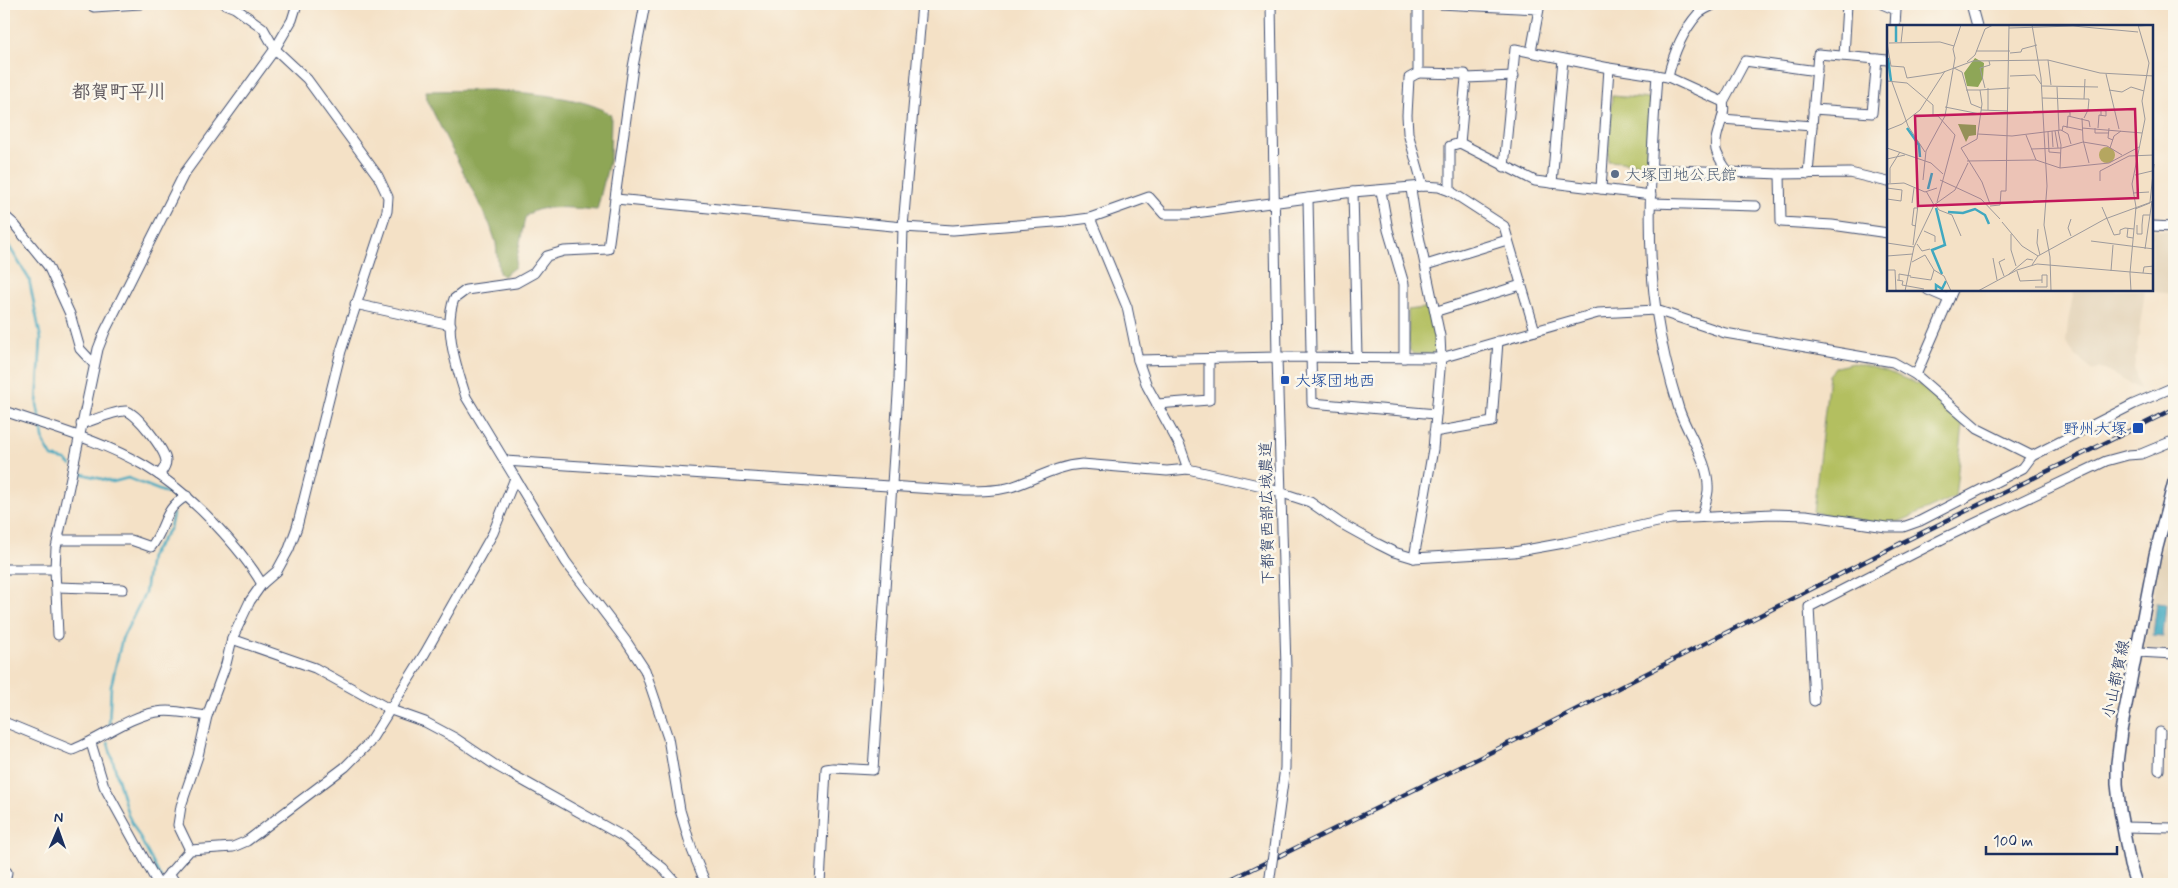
<svg xmlns="http://www.w3.org/2000/svg" width="2178" height="888" viewBox="0 0 2178 888" font-family="Mynerve,'Klee One',sans-serif">
<style>
.built{fill:#e2d1b6}
.green{fill:#b3bf61;stroke:#677760}
.forest{fill:#8ea657;stroke:#546a5a}
.water{fill:#40a8c0;stroke:#2e6c8f}
.lines{fill:none;stroke-linecap:round;stroke-linejoin:round}
.stream{stroke:#40a8c0;stroke-width:2.5}
.minor-casing{stroke:#3c4a6e;stroke-width:11}
.major-casing{stroke:#3c4a6e;stroke-width:14}
.minor{stroke:#fff;stroke-width:9}
.major{stroke:#fff;stroke-width:11}
.rail-casing{stroke:#1b2f5e;stroke-width:4.5}
.rail{stroke:#fbf7ec;stroke-width:2.5;stroke-dasharray:8;stroke-linecap:butt}
.minor-bridge-casing{stroke:#3c4a6e;stroke-width:11;stroke-linecap:butt}
.minor-bridge{stroke:#fff;stroke-width:9}
.service-dot{fill:#5c6f8a;stroke:#fbf7ec;stroke-width:2}
.transit-dot{fill:#1a4fb4;stroke:#fbf7ec;stroke-width:2}
.labels{text-anchor:middle;stroke-width:5;stroke-linejoin:round;paint-order:stroke}
.service-label{font-size:16px;fill:#4e5e75;stroke:#fbf7ec;text-anchor:start}
.transit-label{font-size:16px;fill:#164399;stroke:#fbf7ec;text-anchor:start}
.street-label{font-size:16px;fill:#1b2f5e;stroke:#fbf7ec}
.quarter-label{font-size:19px;font-weight:bold;fill:#5e585e;stroke:#fbf7ec}
.inset-river{fill:none;stroke:#40a8c0;stroke-width:2.5}
.inset-road{fill:none;stroke:#9d9a9c;stroke-width:1}
.view{fill:#c2185b;fill-opacity:0.15;stroke:#c2185b;stroke-width:2.5}
.inset-edge{fill:none;stroke:#1b2f5e;stroke-width:2.5}
</style>
<rect width="100%" height="100%" fill="#fbf7ec"/>
<filter id="ink" filterUnits="userSpaceOnUse"><feTurbulence type="fractalNoise" baseFrequency=".02" numOctaves="2"/><feDisplacementMap in="SourceGraphic" scale="10" xChannelSelector="R" yChannelSelector="G"/><feConvolveMatrix kernelMatrix="1 2 1 2 8 2 1 2 1" color-interpolation-filters="sRGB"/></filter>
<filter id="wash" filterUnits="userSpaceOnUse"><feTurbulence type="fractalNoise" baseFrequency=".0096" numOctaves="4" result="noise"/><feDisplacementMap in="SourceGraphic" scale="20" xChannelSelector="R" yChannelSelector="G"/><feGaussianBlur stdDeviation="1.12" result="paint"/><feColorMatrix in="noise" values="0 0 0 0 0 0 0 0 0 0 0 0 0 0 0 0 0 1.4 0 .05"/><feComposite in="paint" operator="in"/></filter>
<g filter="url(#wash)">
<rect width="100%" height="100%" fill="#f4e1c6"/>
<g class="built">
<polygon points="2152,230 2174,231 2174,294 2145,291 2134,368 2140,389 2099,367 2093,371 2075,355 2066,343 2068,322 2074,290 2152,290"/>
<polygon points="2174,499 2174,650 2144,649 2161,550"/>
</g>
<g class="green">
<polygon points="1612,96 1651,99 1647,164 1608,161"/>
<polygon points="1432,307 1436,350 1432,354 1413,354 1409,349 1408,310"/>
<polygon points="1854,363 1886,371 1920,385 1963,425 1955,497 1901,521 1883,524 1813,512 1829,375 1836,367"/>
</g>
<path class="forest" d="M 492,90 C 523,93 587,96 611,115 L 610,158 L 597,210 C 580,209 534,202 525,218 L 515,267 L 503,276 L 499,273 L 496,243 L 490,225 L 434,114 L 427,99 L 426,91 Z"/>
<polygon class="water" points="2157,603 2166,604 2163,636 2153,635"/>
<g class="lines">
<g class="stream">
<polyline points="4,238 29,279 41,339 37,404 40,420"/>
<polyline points="41,426 44,443 52,457 65,460 71,465"/>
<polyline points="75,468 83,474 113,482 128,478 174,496"/>
<polyline points="109,726 111,686 122,639 145,593 150,557 170,528 173,514"/>
<polyline points="108,743 128,815 161,878"/>
</g>
</g>
</g>
<g filter="url(#ink)">
<g class="lines">
<g class="minor-casing">
<g id="minor">
<polyline points="88,4 94,7 140,4"/>
<path d="M 645,4 L 633,67 L 608,249 L 564,251 L 547,256 L 534,273 L 516,283 L 466,290 L 454,299 C 443,329 457,368 466,397 L 566,562 L 626,641 L 645,670 L 668,738 L 680,810 L 692,850 L 706,884"/>
<polyline points="1271,4 1277,357 1286,668"/>
<polyline points="1418,4 1418,73 1409,78 1407,115 1408,133 1423,186"/>
<polyline points="1440,4 1539,9 1531,52"/>
<polyline points="1882,4 1896,10 1895,26"/>
<polyline points="1971,4 1977,26"/>
<polyline points="1844,56 1847,4"/>
<polyline points="1418,73 1465,74 1466,78"/>
<path d="M 1657,75 C 1652,152 1645,232 1656,310 C 1661,343 1669,377 1679,409 C 1688,436 1710,462 1708,491 C 1707,499 1704,508 1702,517"/>
<path d="M 1668,77 C 1673,55 1683,31 1698,14 C 1702,10 1710,7 1715,4"/>
<polyline points="1723,102 1745,61 1817,71"/>
<polyline points="1813,109 1872,113 1877,59"/>
<polyline points="1722,119 1812,126"/>
<polyline points="1460,143 1466,78 1514,76"/>
<path d="M 1504,167 L 1515,49 L 1609,68 L 1668,77 L 1723,102 C 1727,118 1713,133 1716,150 C 1718,158 1724,165 1728,172"/>
<polyline points="1651,169 1780,174 1850,173 1888,182"/>
<polyline points="1780,174 1781,222 1832,225 1888,233"/>
<polyline points="1808,174 1818,54 1888,60"/>
<polyline points="1552,183 1563,59"/>
<polyline points="1411,189 1416,222 1440,336 1441,358 1433,449 1414,558"/>
<polyline points="1601,189 1609,68"/>
<polyline points="1381,191 1388,230 1404,284 1404,358"/>
<polyline points="1450,191 1450,146 1460,143 1535,181 1651,195"/>
<polyline points="1353,192 1357,357"/>
<polyline points="1308,198 1312,403 1436,414"/>
<polyline points="616,199 903,227 953,230 1067,221 1090,218 1149,197 1164,214 1188,214 1353,192 1423,186 1439,187 1450,191 1504,226 1535,331"/>
<polyline points="1651,203 1756,206"/>
<polyline points="4,215 14,224 48,266 70,314 80,349 93,363"/>
<polyline points="1090,218 1127,307 1138,360 1147,386 1180,446 1188,469"/>
<polyline points="2152,226 2174,227"/>
<polyline points="1426,265 1507,240"/>
<polyline points="1928,290 1949,299"/>
<polyline points="355,304 451,325"/>
<polyline points="1437,311 1521,285"/>
<polyline points="1138,360 1277,357 1441,358 1598,313 1656,310 1725,333 1893,362 1916,375 1978,429 2032,456"/>
<polyline points="1916,375 1953,290"/>
<polyline points="1157,404 1209,400 1209,359"/>
<path d="M 4,411 C 50,427 103,441 145,466 C 172,482 194,502 215,524 C 233,543 249,562 262,584"/>
<path d="M 81,424 C 92,421 116,410 126,411 C 136,412 165,450 166,461 C 166,467 162,471 159,475"/>
<polyline points="1434,432 1492,422 1498,341"/>
<path d="M 505,461 L 965,491 C 981,491 996,491 1011,487 C 1036,479 1055,466 1082,464 L 1167,471 L 1188,469 L 1258,485 L 1310,502 L 1340,523 L 1378,544 L 1394,552 L 1414,558 L 1514,552 L 1564,543 L 1671,519 L 1772,514 L 1806,515 L 1886,527 L 1903,527 L 1920,521 L 2023,468 L 2032,456 L 2134,404 L 2174,387"/>
<path d="M 58,540 L 131,540 L 151,547 C 167,527 162,509 187,496"/>
<polyline points="4,569 55,569"/>
<polyline points="56,587 123,589"/>
<polyline points="58,635 55,569 56,548 98,349 105,331 184,174 275,49 292,20 297,4"/>
<polyline points="232,639 315,668 391,710 425,722 455,738 495,765 622,836 663,868 677,884"/>
<polyline points="2138,652 2174,654"/>
<polyline points="1814,701 1809,607 1946,537 2106,461 2128,455 2141,454 2170,442 2174,443"/>
<path d="M 4,722 L 72,750 C 99,740 129,716 157,712 C 173,709 190,714 207,716"/>
<polyline points="91,743 104,786 158,884"/>
<polyline points="2159,770 2160,732"/>
<polyline points="2123,827 2174,828"/>
<polyline points="190,850 178,825 181,806 198,756 207,716 226,664 232,639 250,601 262,584 277,571 289,549 297,527 341,351 387,211 388,197 378,176 307,79 275,49 263,28 235,8 225,4"/>
<polyline points="169,873 176,884"/>
<polyline points="5,884 7,872"/>
<polyline points="160,884 190,850 233,847 247,841 345,767 369,743 425,653 493,533 515,478"/>
<polyline points="820,884 826,769 833,768 873,770 899,379 903,227 922,4"/>
</g>
</g>
<g class="major-casing">
<polyline id="major" points="2136,884 2130,865 2120,811 2117,784 2117,763 2121,731 2155,555 2174,482"/>
</g>
<use href="#minor" class="minor"/>
<use href="#major" class="major"/>
<g class="rail-casing">
<polyline id="rail" points="1222,884 1538,729 1903,542 2174,409"/>
</g>
<use href="#rail" class="rail"/>
<g class="minor-bridge-casing">
<polyline id="minor-bridge" points="1269,884 1285,768 1286,668"/>
</g>
<use href="#minor-bridge" class="minor-bridge"/>
</g>
</g>
<circle class="service-dot" cx="1615" cy="174" r="5"/>
<g class="transit-dot">
<rect x="1280" y="375" width="10" height="10" rx="2.5"/>
<rect x="2132" y="422" width="12" height="12" rx="2.5"/>
</g>
<g class="labels">
<g class="service-label">
<text x="1625" y="180">大塚団地公民館</text>
</g>
<g class="transit-label">
<text x="1295" y="386">大塚団地西</text>
<text x="2127" y="434" text-anchor="end">野州大塚</text>
</g>
<g class="street-label">
<text transform="translate(1266 513) rotate(-91)" y="6">下都賀西部広域農道</text>
<text transform="translate(2115 679) rotate(-78)" y="6">小山都賀線</text>
</g>
<g class="quarter-label">
<text x="119" y="98">都賀町平川</text>
</g>
</g>
<g transform="translate(1887 25)">
<rect width="266" height="266" fill="#f4e1c6"/>
<path d="M212 130a8 8 0 1 1 16 0a8 8 0 1 1-16 0Z" fill="#b3bf61"/>
<path d="M 88,33 L 97,38 L 96,53 L 91,62 L 80,61 L 77,48 ZM 71,99 L 89,100 L 89,110 L 82,111 L 79,117 Z" fill="#8ea657"/>
<path class="inset-river" d="M 9,17 L 9,0M 1,33 L 4,56M 20,103 L 32,120 L 33,132M 41,164 L 45,148M 49,183 L 58,220 L 45,225 L 55,249M 61,187 L 76,188 L 88,184 L 98,190 L 102,199M 49,266 L 49,260 L 55,264 L 59,256"/>
<path class="inset-road" d="M 145,0 L 154,53 L 160,161 L 157,200 L 163,232 L 164,266M 251,1 L 267,0M 122,3 L 186,1 L 251,7M 0,18 L 4,41 L 17,42 L 20,53 L 54,48 L 86,36 L 161,35 L 213,48 L 267,51M 2,18 L 53,17 L 67,21M 14,18 L 16,0M 89,26 L 123,26M 123,28 L 134,27 L 135,24 L 150,20M 161,35 L 164,60M 80,37 L 88,30 L 98,4 L 106,0M 67,43 L 75,47 L 84,79 L 94,83M 219,49 L 232,104M 123,51 L 148,50 L 154,59M 0,56 L 20,58 L 46,80 L 46,90M 5,57 L 21,101 L 38,127M 155,61 L 211,62M 170,62 L 172,105M 98,63 L 93,43 L 103,40 L 102,36M 101,63 L 101,85M 93,65 L 123,63M 222,65 L 235,67 L 244,62 L 257,66M 155,73 L 197,74 L 198,54M 58,82 L 93,89M 94,85 L 121,86M 171,87 L 183,87 L 183,91M 28,90 L 51,91 L 68,110 L 50,177M 195,93 L 196,115 L 202,138M 197,93 L 201,85 L 202,74 L 197,74M 180,103 L 181,91 L 202,96 L 203,102M 195,103 L 255,108M 208,103 L 208,108 L 222,108M 211,103 L 212,90 L 219,91 L 219,86 L 214,85 L 214,91M 222,103 L 221,113 L 226,115M 0,105 L 15,99 L 33,85 L 58,46M 171,105 L 174,120 L 173,143M 165,106 L 166,122M 168,106 L 171,123M 175,106 L 176,101 L 195,105M 161,107 L 162,127 L 174,128M 91,109 L 125,111 L 174,105 L 181,109 L 184,119M 139,110 L 149,135M 0,123 L 44,138 L 56,149M 74,123 L 90,114 L 95,79 L 93,65 L 79,65M 74,123 L 95,157 L 103,179M 223,123 L 227,111 L 234,106M 144,124 L 175,123 L 196,117 L 220,121 L 235,130M 0,134 L 18,130M 80,136 L 149,135 L 173,143 L 222,138 L 252,122M 248,150 L 265,146M 36,155 L 39,126 L 58,91 L 68,33 L 66,24 L 74,0M 53,155 L 94,174 L 113,194M 213,156 L 213,146 L 242,131 L 267,130M 3,158 L 3,143 L 13,127M 0,159 L 17,158 L 38,167 L 50,163M 0,163 L 15,165 L 14,176 L 0,174M 39,166 L 47,180M 246,168 L 262,167M 263,177 L 267,139M 25,178 L 27,163M 48,179 L 52,185 L 65,190 L 74,211M 103,181 L 113,180 L 114,166 L 119,166 L 122,0M 215,182 L 227,210 L 233,209 L 233,205 L 238,203 L 247,204M 248,184 L 263,178M 184,194 L 181,203 L 184,211M 115,197 L 135,221 L 151,231M 250,200 L 250,209 L 255,209 L 255,200M 255,200 L 256,190 L 263,190M 29,201 L 25,200 L 27,183 L 31,183M 241,203 L 240,212 L 246,213M 151,204 L 150,218 L 153,230M 37,206 L 48,211 L 48,217M 124,209 L 124,225 L 129,241M 204,216 L 267,224M 0,218 L 27,222M 30,219 L 35,226 L 43,224M 26,220 L 31,180M 258,224 L 265,176M 0,231 L 26,229M 106,233 L 110,255M 25,237 L 38,230 L 47,245 L 57,251 L 64,266M 145,240 L 151,231 L 218,194 L 267,176M 0,245 L 8,245 L 9,266M 130,246 L 133,256 L 155,255M 224,246 L 226,220M 243,248 L 244,266M 243,248 L 249,182 L 245,159 L 258,94 L 255,76 L 262,38 L 251,0M 256,248 L 257,242 L 267,241M 121,250 L 140,234 L 146,235M 117,251 L 112,237 L 118,234M 23,252 L 44,255 L 47,245M 10,255 L 16,256 L 15,260 L 37,264M 12,255 L 12,249 L 24,251M 148,262 L 160,262 L 160,250 L 155,250 L 155,258M 18,266 L 27,222 L 47,180 L 68,165 L 81,138M 91,266 L 130,245 L 150,239 L 267,249"/>
<path class="view" d="M 248,84 L 251,173 L 31,181 L 28,91 Z"/>
<rect width="266" height="266" class="inset-edge"/>
</g>
<rect width="2178" height="888" fill="none" stroke="#fbf7ec" stroke-width="20"/>
<g transform="translate(58 830) rotate(2)" stroke="#fbf7ec" stroke-width="4" paint-order="stroke">
<path d="M0-4L9 19L0 12L-9 19Z" fill="#1b2f5e"/>
<text y="-8" font-size="14" font-weight="bold" text-anchor="middle" fill="#1b2f5e">N</text>
</g>
<path d="M1986 846v8h131v-8" fill="none" stroke="#1b2f5e" stroke-width="2.5"/>
<text x="1993" y="846" font-size="15" fill="#1b2f5e" stroke="#fbf7ec" stroke-width="4" paint-order="stroke">100 m</text>
</svg>
